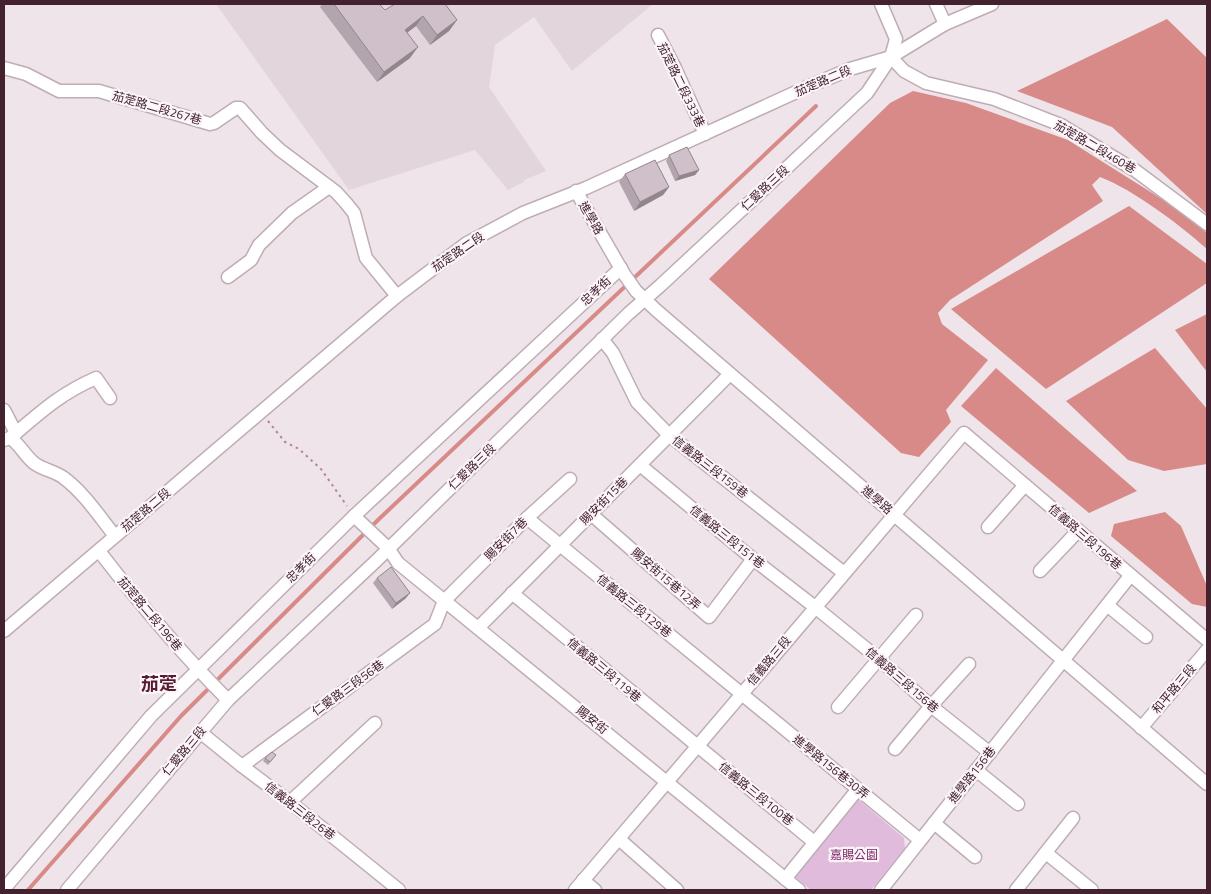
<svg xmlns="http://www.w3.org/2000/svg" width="1211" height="894" viewBox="0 0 1211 894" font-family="'Titillium Web','Noto Sans TC',sans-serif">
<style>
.built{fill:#e3d5dc}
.green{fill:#e1bbdc}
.water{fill:#d88a88}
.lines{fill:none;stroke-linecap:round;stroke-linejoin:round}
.stream{stroke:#d88a88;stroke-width:4}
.minor-casing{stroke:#bfadb5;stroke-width:15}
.path{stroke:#b58298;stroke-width:2;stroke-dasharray:2.5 4;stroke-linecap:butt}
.minor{stroke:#fff;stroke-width:12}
.wall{fill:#b3a5ad}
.shaded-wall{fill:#92868d}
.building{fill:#d0c0c9;stroke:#92868d}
.labels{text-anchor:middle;stroke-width:4.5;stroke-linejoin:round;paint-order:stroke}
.street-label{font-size:12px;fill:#43212e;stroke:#fbf5f9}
.park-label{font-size:12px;fill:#7d2767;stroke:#fbf5f9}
.district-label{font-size:18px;font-weight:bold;fill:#571b31;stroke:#fbf5f9}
</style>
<rect width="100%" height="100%" fill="#efe4ea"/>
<polygon class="built" points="216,4 653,4 572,71 534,17 495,45 489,87 546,171 524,180 524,182 508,190 475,150 349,190"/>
<polygon class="green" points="859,800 904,838 905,848 871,890 811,890 796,878 795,871 851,802"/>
<g class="water">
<polygon points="1167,19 1207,58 1207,214 1112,127 1017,91"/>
<path d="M 913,91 L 966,103 L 1068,140 L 1184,213 L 1207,233 L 1207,249 C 1180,225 1134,190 1100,177 L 1092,185 L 1103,201 L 950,300 L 938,313 L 942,324 L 988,360 L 946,410 L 951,422 L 919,457 L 901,453 L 709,279 L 890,103 Z"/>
<polygon points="1129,206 1207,264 1207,283 1046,389 951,309"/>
<polygon points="1207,314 1207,372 1175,330"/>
<polygon points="1155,348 1207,409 1207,464 1164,471 1128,460 1066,401"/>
<polygon points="996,368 1137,491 1089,513 961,406"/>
<polygon points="1165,512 1181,526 1207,586 1207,607 1192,604 1111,536 1114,524"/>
</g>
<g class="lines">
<polyline class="stream" points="28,890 181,716 379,519 816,106"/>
<g class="minor-casing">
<g id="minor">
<polyline points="936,4 945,24"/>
<polyline points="658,35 675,68 705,134"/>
<polyline points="891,57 904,71 926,83 994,99 1061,125 1136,171 1207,224"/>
<polyline points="4,68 26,74 59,91 99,91 210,124 214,123 236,108 240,108 262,133 280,150 336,192 346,203 354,213 366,258 397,296"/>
<polyline points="576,191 624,274 636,291 656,310 1207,784"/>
<polyline points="228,277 251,260 259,245 292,213 329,187"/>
<polyline points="602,339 613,353 637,402 669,435 844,573"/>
<polyline points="4,410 16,433 11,437"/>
<path d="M 16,433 C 44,409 62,393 96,378 L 110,398"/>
<path d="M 4,440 L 10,438 C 19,443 25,456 34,463 C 43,470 55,471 64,478 C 85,494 99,516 115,536"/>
<polyline points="640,465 753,559 815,607 879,659 931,706 990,753"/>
<polyline points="591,514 709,617 753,559"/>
<polyline points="354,516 388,548 398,563 799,890"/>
<polyline points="527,518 920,840"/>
<polyline points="988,527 1025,485"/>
<path d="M 99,551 C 139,603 181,653 228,700"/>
<polyline points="1040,571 1078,531"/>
<polyline points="512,593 814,842"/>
<polyline points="1107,605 1146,637"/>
<polyline points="478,628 730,374"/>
<polyline points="4,631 397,296 467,243 523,213 586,188 805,88 850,69 891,57 945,24 992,4"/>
<polyline points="838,707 916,615"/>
<polyline points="1141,728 1207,650"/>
<polyline points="200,732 242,766 290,802 399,890"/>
<polyline points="895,749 931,706 969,664"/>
<polyline points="242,766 435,624 444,601 527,518 570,479"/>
<polyline points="976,770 1018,804"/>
<polyline points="290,802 375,723"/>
<polyline points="934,823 975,857"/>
<polyline points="619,839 677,890"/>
<polyline points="1046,853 1092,890"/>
<polyline points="785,879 858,789"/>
<polyline points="583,880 595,890"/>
<polyline points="4,889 151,716 354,516 621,268"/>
<polyline points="67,890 228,700 376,561 628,314 661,285 867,93 891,57 896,39 881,4"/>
<polyline points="575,890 964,433 1207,640"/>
<polyline points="881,890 1130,576"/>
<polyline points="1016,890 1073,818"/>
</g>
</g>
<polyline class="path" points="268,421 285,442 299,449 321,469 347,506"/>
<use href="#minor" class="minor"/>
</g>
<g class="wall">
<polygon points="322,4 379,4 385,10 447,6 457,20 449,31 430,45 416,26 407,33 410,58 377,82 320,7"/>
<polygon points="669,155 699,170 695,175 675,181 666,161"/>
<polygon points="625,174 669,187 663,195 634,211 619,182"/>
<polygon points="377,578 406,598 392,609 373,583"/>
<polygon points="276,755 268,765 263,761 265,758"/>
</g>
<g class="shaded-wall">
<polygon points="423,16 416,26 397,40 405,30"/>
<polygon points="457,20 449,31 430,45 437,35"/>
<polygon points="418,47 410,58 377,82 384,72"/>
<polygon points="699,170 695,175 675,181 679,176"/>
<polygon points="669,187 663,195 634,211 640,202"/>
<polygon points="410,593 406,598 392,609 396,603"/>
</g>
<g class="building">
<polygon points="334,4 379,4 385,10 395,4 445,4 457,20 437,35 423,16 405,30 418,47 384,72"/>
<polygon points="687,147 699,170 679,176 669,155"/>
<polygon points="655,160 669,187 640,202 625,174"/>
<polygon points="391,567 410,593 396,603 377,578"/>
<polygon points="272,752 276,755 270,762 265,758"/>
</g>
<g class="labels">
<g class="street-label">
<text transform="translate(823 81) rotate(-23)" y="4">茄萣路二段</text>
<text transform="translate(681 85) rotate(64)" y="4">茄萣路二段333巷</text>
<text transform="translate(157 108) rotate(16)" y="4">茄萣路二段267巷</text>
<text transform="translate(1095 147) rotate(30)" y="4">茄萣路二段460巷</text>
<text transform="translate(765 188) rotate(-43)" y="4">仁愛路三段</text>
<text transform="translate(591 218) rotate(60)" y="4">進學路</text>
<text transform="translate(458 252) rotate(-34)" y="4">茄萣路二段</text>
<text transform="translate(596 291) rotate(-43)" y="4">忠孝街</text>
<text transform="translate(472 467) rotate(-44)" y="4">仁愛路三段</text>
<text transform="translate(710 467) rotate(38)" y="4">信義路三段159巷</text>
<text transform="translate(877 500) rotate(41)" y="4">進學路</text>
<text transform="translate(604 501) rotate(-45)" y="4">賜安街15巷</text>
<text transform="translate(146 510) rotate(-40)" y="4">茄萣路二段</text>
<text transform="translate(727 537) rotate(39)" y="4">信義路三段151巷</text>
<text transform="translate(1085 537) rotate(41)" y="4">信義路三段196巷</text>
<text transform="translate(506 539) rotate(-45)" y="4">賜安街7巷</text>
<text transform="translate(301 568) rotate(-45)" y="4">忠孝街</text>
<text transform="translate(666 579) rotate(41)" y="4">賜安街15巷12弄</text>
<text transform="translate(634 606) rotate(39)" y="4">信義路三段129巷</text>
<text transform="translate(150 614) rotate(50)" y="4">茄萣路二段196巷</text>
<text transform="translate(769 661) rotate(-50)" y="4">信義路三段</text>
<text transform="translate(604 670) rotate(40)" y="4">信義路三段119巷</text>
<text transform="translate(902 680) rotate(41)" y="4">信義路三段156巷</text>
<text transform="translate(348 688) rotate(-36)" y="4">仁愛路三段56巷</text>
<text transform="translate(1174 689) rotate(-50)" y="4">和平路三段</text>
<text transform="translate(592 720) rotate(39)" y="4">賜安街</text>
<text transform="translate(184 751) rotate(-50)" y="4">仁愛路三段</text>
<text transform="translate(831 767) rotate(39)" y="4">進學路156巷30弄</text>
<text transform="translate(972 775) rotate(-52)" y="4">進學路156巷</text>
<text transform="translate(756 794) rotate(39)" y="4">信義路三段100巷</text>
<text transform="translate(300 811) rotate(38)" y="4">信義路三段26巷</text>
</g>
<g class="park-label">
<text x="854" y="859">嘉賜公園</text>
</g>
<g class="district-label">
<text x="159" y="690">茄萣</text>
</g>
</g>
<rect width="1211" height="894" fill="none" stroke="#43212e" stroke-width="10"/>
</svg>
